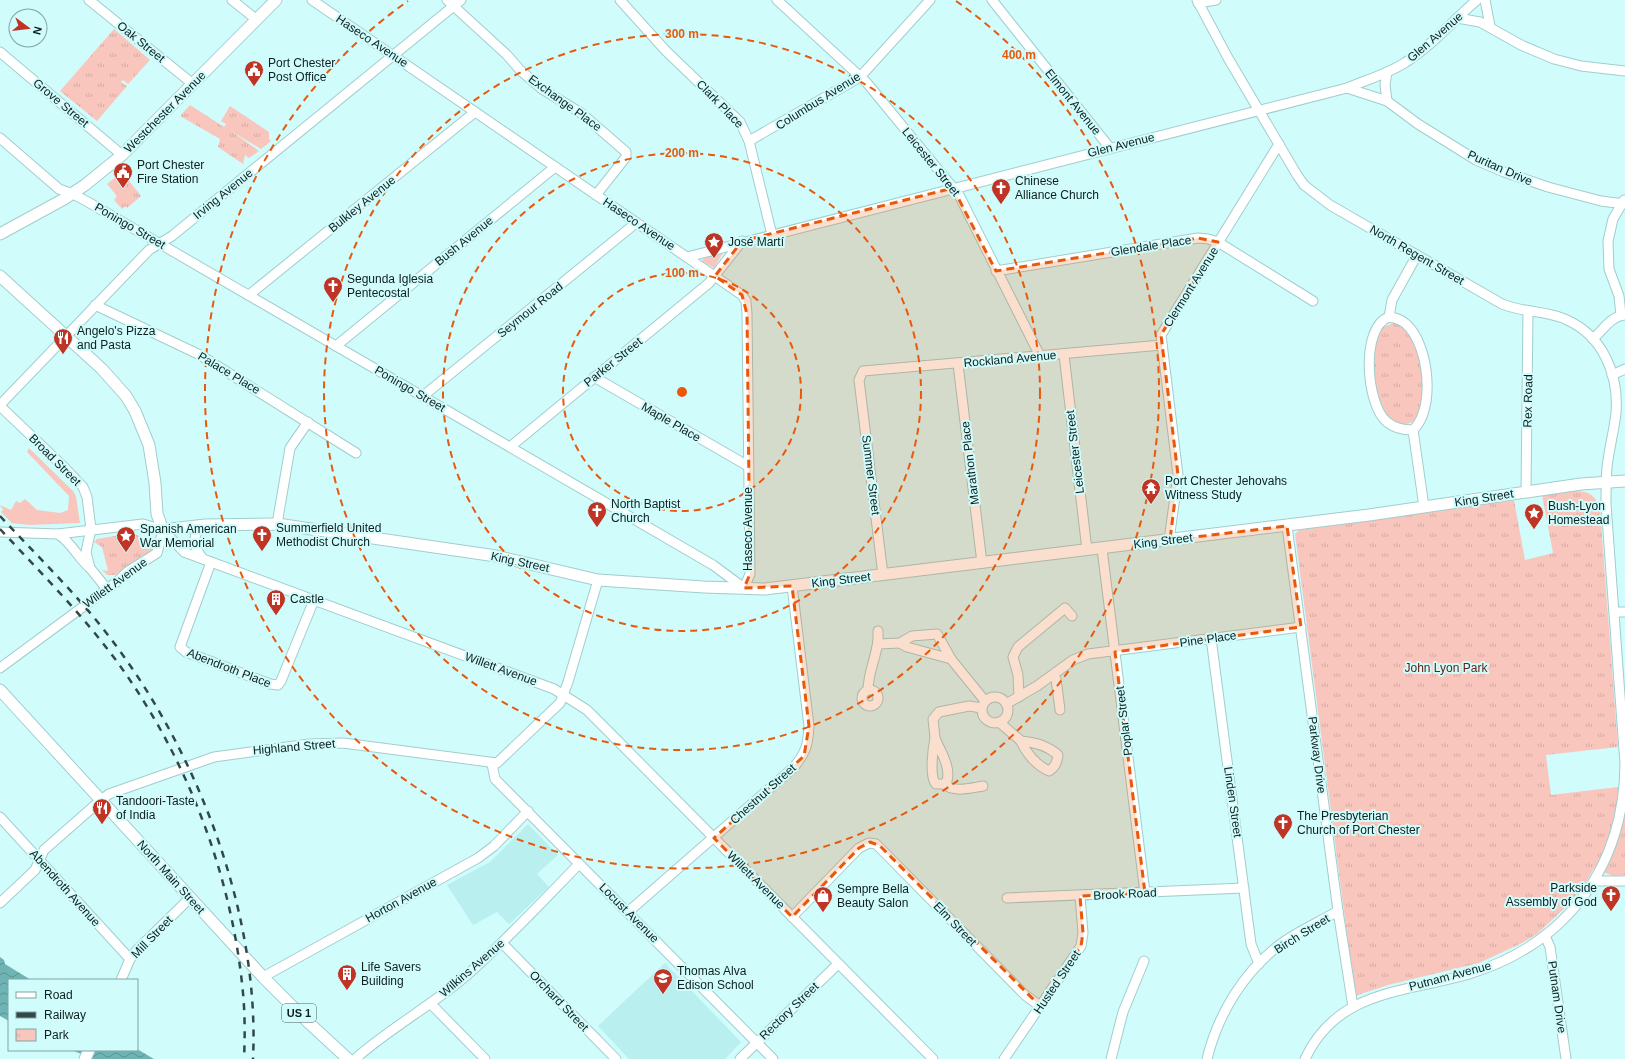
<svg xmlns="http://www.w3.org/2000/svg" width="1625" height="1059" viewBox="0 0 1625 1059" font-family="Arial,sans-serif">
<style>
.built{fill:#baefef}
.grass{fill:#f9c6bd}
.park{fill:url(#park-tufts)}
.water{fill:url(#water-waves)}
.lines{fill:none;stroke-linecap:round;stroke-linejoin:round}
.minor-casing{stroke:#a2cdcd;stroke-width:11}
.major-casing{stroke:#a2cdcd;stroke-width:13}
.minor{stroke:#fff;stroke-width:9}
.major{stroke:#fff;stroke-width:11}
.rail{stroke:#324848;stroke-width:2.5;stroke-dasharray:7 7;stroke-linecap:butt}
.marked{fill:#e8590c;fill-opacity:0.2;stroke:#e8590c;stroke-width:3;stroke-dasharray:8 5;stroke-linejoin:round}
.ring{fill:none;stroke:#e8590c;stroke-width:2;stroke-dasharray:7 5}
.labels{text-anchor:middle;stroke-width:4;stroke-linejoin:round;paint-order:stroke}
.shield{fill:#d0fcfc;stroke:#486161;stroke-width:1}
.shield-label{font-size:11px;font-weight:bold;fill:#0e1f1f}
.street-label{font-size:12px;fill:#0e1f1f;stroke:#d0fcfc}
.poi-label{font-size:12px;fill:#0e1f1f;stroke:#d0fcfc;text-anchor:start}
.park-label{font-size:12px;fill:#642018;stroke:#d0fcfc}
.centre{fill:#e8590c;stroke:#d0fcfc;stroke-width:2}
.ring-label{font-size:12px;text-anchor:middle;font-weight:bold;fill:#e8590c;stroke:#d0fcfc;stroke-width:4;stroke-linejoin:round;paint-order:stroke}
</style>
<defs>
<pattern id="park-tufts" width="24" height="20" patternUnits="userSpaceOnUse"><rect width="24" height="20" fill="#f9c6bd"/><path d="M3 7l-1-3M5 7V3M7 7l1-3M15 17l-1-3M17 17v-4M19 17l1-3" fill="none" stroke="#d4aaa2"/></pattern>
<pattern id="water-waves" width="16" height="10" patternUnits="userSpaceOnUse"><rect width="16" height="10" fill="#6fb4b5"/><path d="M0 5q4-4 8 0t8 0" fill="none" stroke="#5a9293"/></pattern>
</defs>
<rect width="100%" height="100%" fill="#d0fcfc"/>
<g class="built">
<polygon points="528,824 558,855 537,874 549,887 509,924 497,912 473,925 447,885 490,862"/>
<polygon points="665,963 741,1042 725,1059 629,1059 598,1026"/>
</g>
<polygon class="grass" points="29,448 73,491 76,496 80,523 29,525 12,523 1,512 3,510 0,505 11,510 16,501 20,503 25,499 37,510 60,513 68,510 69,496 27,452"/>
<g class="park">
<polygon points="114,29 150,60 128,84 123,80 121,82 127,86 97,121 60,91"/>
<polygon points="190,105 224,127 226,124 221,121 230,106 269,132 269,139 271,141 261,149 231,131 259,151 249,158 245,155 243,164 218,147 220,139 180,116"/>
<polygon points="122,172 141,196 127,208 126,206 122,209 114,200 117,196 107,184"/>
<polygon points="724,251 714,268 702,261 705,256"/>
<path d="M 1394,323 C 1419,327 1425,379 1422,400 C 1421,406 1419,412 1418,418 C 1383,446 1371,378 1372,355 C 1373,346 1379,335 1383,327 Z"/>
<path d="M 1575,491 C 1589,491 1597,496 1600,510 L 1618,747 L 1546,755 L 1551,795 L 1618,787 L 1625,794 L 1625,875 L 1613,876 L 1594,868 L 1585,884 L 1568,905 L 1537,934 L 1520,944 L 1479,963 L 1388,985 L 1355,996 L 1295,534 L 1299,530 L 1514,500 L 1525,560 L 1553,553 L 1542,495 Z"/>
<polygon points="133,533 156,544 154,549 115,575 107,575 102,570 108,571 102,547 94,542 97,539"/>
</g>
<g class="water">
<polygon points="0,957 4,960 5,964 31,980 9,980 9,1021 0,1016"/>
<polygon points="137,1049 154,1059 92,1059 72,1050"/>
</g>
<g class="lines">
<g class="minor-casing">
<g id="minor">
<polyline points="89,0 193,84"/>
<polyline points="232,0 257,20"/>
<polyline points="447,0 507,55 520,70 542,89 581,113 626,152 626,157 596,195"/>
<polyline points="620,0 666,51 740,122 749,141 772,235"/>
<polyline points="777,0 867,83 959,195 1040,356"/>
<polyline points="992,0 1110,148"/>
<path d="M 1197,0 L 1228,58 L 1297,175 L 1304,185 L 1330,205 L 1502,304 C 1523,313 1547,310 1567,320 C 1603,336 1619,375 1616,413 C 1614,431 1609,449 1607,467 C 1606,479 1606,492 1606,504 L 1625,764 C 1624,865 1569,942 1472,973 C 1408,993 1338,988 1305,1059"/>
<polyline points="1485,0 1490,26"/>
<polyline points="1198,3 1216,0"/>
<polyline points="1457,18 1480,22 1521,45 1554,59 1581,66 1625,71"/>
<polyline points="0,52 122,155"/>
<polyline points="1387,72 1385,85 1387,101"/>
<polyline points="1347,88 1387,101 1418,124 1476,160 1504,172 1548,187 1601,201 1625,204"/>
<polyline points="0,138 59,189 73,194 88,202 713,565 744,588 750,574 747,314 746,301 742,295 312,0"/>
<polyline points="749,141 860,77 930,0"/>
<path d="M 687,257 L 1347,88 C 1366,80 1388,74 1406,62 C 1433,45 1453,20 1477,0"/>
<polyline points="996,271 1198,238 1208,239 1218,242 1313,301"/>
<polyline points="249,295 475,112"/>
<polyline points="95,305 200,355 356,453"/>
<polyline points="1621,315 1619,296 1609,269 1608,241 1613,219 1624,200"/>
<path d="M 1389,317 C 1395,318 1401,319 1406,324 C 1429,344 1436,409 1413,430 C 1404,430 1394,428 1387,422 C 1366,405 1360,327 1389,317 Z"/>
<polyline points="1389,317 1392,300 1417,255"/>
<path d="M 1593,339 C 1603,330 1611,316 1625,315"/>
<polyline points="336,346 555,167"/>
<polyline points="1064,355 1087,550"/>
<polyline points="958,364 982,563"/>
<polyline points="1612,375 1625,369"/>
<polyline points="594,377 748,466"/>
<polyline points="423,396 636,223"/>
<polyline points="0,405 149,250 172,236 461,0"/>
<polyline points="0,406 65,468 83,487 87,497 91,529 86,552 90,568 107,589"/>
<polyline points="1413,430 1424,507"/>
<polyline points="510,447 709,283 742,241"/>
<polyline points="1526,491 1528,311"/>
<polyline points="277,524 290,448 308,422"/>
<polyline points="1287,526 1338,911 1353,1007"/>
<polyline points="163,530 184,552 554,689 587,710 614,737 933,1059"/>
<polyline points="0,532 58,534 143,524 163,530"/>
<path d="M 58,534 C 72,543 78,558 90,568"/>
<polyline points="1169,540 1178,475 1161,335 1279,144"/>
<polyline points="1102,549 1145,893"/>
<path d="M 203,559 C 193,546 190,535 205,525"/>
<polyline points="211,562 180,647 186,652 270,684 278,685 281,681 314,600"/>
<polyline points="883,575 859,380 863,371 1162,345"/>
<polyline points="1614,612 1625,612"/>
<polyline points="1211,638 1251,944 1259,964"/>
<polyline points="900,643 907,647 951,659"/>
<polyline points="878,644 900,643 912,636 937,634 951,659 985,701"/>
<polyline points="0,668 118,581 127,572 157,553 163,530"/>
<polyline points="1053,675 1056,679 1060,710"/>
<circle cx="870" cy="698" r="8"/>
<path d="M 868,690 C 868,669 880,651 878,631"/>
<polyline points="1019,697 1018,675 1013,657 1018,647 1065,608 1072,616"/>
<circle cx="995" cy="710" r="13"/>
<polyline points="1006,704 1037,686 1073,660 1088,654 1301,627"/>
<polyline points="999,722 1021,741"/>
<path d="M 935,738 C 940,751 951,766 947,781 L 944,784 L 936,784 C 929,777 933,748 935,738 Z"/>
<polyline points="935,738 933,719 939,712 969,706 982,708"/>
<path d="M 1021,741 C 1034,742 1048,746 1058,755 C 1057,763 1055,767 1049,771 C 1036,765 1026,753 1021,741 Z"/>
<polyline points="492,764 495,779 773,1059"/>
<path d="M 944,784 C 954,793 970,788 983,786"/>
<polyline points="0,817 130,959"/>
<polyline points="1594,881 1625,881"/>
<polyline points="1007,898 1244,888"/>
<polyline points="0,903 35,870 44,850 101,800 109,794 214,757 309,744 343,743 497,763 560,703 568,682 598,580"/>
<path d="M 628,912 L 793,768 C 806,753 808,745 809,726 L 792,586"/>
<polyline points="792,917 859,848 869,843 876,844 1025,995 1040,1006"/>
<polyline points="1545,936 1550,947 1566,1059"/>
<polyline points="502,943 616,1059"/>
<polyline points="263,977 478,858 494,846 528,811"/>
<polyline points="121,980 130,959 137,950 190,898"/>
<polyline points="431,1004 485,1059"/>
<path d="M 355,1059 C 390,1028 431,1006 467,975 C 506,941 542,902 579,864"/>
<polyline points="740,1059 838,964"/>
<polyline points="1004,1059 1081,946 1083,933 1080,896"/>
<polyline points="1111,1059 1123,1012 1144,961"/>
<path d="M 1207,1059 C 1218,1014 1244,971 1282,943 C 1299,931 1319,922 1338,911"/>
</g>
</g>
<g class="major-casing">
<g id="major">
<polyline points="0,234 64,199 85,185 122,155 276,0"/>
<polyline points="0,276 102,369 126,396 135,411 149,445 155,483 157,514 163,530 205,525 277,524 496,556 598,580 704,587 765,589 1369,515 1581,484 1625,481"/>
<polyline points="0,690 263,977 309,1023 348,1059"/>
<polyline points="85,1059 89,1050"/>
</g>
</g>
<use href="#minor" class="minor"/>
<use href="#major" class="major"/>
<g class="rail">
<path d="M 0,516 C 38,557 80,597 114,643 C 199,756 260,916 253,1059"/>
<path d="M 0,529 C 40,572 83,615 118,663 C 187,758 232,875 243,993 C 245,1014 245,1037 244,1059"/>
</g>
</g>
<path class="marked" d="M 953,188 L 996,271 L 1198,238 L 1218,242 L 1161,335 L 1178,475 L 1170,540 L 1287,526 L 1301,627 L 1115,652 L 1145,893 L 1080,896 L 1083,933 L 1081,946 L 1040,1006 L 880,846 L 870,842 L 859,848 L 792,917 L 714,838 L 804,756 L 809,726 L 792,586 L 744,588 L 750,574 L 747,314 L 742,295 L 715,276 L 742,241 Z"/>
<g class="ring">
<circle cx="682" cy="392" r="119"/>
<circle cx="682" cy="392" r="239"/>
<circle cx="682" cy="392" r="358"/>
<path d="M956 1A477 477 0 1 1 408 1"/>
</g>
<defs>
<g id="civic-pin" transform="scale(1)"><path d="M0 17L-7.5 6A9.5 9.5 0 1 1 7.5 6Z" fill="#c03426" stroke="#d0fcfc"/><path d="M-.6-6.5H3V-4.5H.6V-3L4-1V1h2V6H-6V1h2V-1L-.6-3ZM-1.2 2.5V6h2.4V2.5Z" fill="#fff"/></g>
<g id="church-pin" transform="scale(1)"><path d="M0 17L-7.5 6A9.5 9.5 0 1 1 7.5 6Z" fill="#c03426" stroke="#d0fcfc"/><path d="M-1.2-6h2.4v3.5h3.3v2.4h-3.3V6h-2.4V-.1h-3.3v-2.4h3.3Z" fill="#fff"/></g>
<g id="sight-pin" transform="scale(1)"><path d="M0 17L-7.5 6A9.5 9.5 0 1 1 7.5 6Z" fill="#c03426" stroke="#d0fcfc"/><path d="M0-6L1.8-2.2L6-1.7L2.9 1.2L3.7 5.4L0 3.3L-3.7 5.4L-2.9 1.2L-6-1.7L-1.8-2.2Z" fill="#fff"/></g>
<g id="restaurant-pin" transform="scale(1)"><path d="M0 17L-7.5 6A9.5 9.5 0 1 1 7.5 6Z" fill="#c03426" stroke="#d0fcfc"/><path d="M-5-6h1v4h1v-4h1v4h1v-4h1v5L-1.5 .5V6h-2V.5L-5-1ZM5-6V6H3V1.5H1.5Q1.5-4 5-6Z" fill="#fff"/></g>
<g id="temple-pin" transform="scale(1)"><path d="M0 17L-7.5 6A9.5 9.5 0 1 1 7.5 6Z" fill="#c03426" stroke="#d0fcfc"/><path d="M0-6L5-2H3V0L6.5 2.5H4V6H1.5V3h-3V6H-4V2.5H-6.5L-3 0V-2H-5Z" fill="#fff"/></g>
<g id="building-pin" transform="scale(1)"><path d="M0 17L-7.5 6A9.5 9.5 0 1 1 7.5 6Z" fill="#c03426" stroke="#d0fcfc"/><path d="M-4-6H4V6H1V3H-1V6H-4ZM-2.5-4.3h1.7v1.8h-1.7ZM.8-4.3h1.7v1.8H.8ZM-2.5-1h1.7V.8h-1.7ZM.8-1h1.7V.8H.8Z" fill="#fff"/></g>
<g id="shop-pin" transform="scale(1)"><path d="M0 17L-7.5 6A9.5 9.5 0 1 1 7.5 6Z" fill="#c03426" stroke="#d0fcfc"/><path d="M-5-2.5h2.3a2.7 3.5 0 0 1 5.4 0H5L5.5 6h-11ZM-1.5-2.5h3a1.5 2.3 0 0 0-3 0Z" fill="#fff"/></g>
<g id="school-pin" transform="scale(1)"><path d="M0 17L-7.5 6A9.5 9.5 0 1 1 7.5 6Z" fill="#c03426" stroke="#d0fcfc"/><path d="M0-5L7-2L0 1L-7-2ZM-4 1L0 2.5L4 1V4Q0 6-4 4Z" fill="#fff"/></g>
</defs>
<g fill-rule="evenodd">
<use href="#civic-pin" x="254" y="70"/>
<use href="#civic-pin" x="123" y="172"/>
<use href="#church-pin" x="1001" y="188"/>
<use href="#sight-pin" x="714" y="242"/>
<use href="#church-pin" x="333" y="286"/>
<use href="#restaurant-pin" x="63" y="338"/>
<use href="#temple-pin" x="1151" y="488"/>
<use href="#church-pin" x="597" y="511"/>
<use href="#sight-pin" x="1534" y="513"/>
<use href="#church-pin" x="262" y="535"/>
<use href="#sight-pin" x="126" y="536"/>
<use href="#building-pin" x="276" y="599"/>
<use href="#restaurant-pin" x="102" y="808"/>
<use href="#church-pin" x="1283" y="823"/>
<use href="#church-pin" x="1611" y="895"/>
<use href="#shop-pin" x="823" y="896"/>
<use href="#building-pin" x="347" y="974"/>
<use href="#school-pin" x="663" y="978"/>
</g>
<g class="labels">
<rect class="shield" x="282" y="1004" width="34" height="18" rx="3"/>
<g class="shield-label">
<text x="299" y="1017">US 1</text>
</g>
<g class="street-label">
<text transform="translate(1435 37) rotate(-41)" y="4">Glen Avenue</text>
<text transform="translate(372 41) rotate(34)" y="4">Haseco Avenue</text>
<text transform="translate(141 42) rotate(39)" y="4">Oak Street</text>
<text transform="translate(818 101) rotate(-32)" y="4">Columbus Avenue</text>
<text transform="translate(1073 102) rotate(51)" y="4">Elmont Avenue</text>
<text transform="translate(61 103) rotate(40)" y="4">Grove Street</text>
<text transform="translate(565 103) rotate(36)" y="4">Exchange Place</text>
<text transform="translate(720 104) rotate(46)" y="4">Clark Place</text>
<text transform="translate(165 112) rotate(-45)" y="4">Westchester Avenue</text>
<text transform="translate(1121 145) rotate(-14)" y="4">Glen Avenue</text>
<text transform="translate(931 162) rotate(51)" y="4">Leicester Street</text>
<text transform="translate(1500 168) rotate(24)" y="4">Puritan Drive</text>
<text transform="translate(223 194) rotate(-39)" y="4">Irving Avenue</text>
<text transform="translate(362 204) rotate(-39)" y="4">Bulkley Avenue</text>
<text transform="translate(639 224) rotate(34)" y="4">Haseco Avenue</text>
<text transform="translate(130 226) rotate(30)" y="4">Poningo Street</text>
<text transform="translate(464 241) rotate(-39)" y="4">Bush Avenue</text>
<text transform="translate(1151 246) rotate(-9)" y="4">Glendale Place</text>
<text transform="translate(1417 255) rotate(30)" y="4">North Regent Street</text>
<text transform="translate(1191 287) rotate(-58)" y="4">Clermont Avenue</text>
<text transform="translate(530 310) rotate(-39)" y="4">Seymour Road</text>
<text transform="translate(1010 359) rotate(-5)" y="4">Rockland Avenue</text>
<text transform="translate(613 362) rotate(-39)" y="4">Parker Street</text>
<text transform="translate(229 373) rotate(31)" y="4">Palace Place</text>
<text transform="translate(410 389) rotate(30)" y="4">Poningo Street</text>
<text transform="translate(1528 401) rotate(-89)" y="4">Rex Road</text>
<text transform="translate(671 422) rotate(30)" y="4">Maple Place</text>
<text transform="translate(1075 452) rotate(-97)" y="4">Leicester Street</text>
<text transform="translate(55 460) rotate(45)" y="4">Broad Street</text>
<text transform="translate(970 463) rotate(-97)" y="4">Marathon Place</text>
<text transform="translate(871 475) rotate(83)" y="4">Summer Street</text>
<text transform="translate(1484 498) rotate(-9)" y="4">King Street</text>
<text transform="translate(748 529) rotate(-90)" y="4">Haseco Avenue</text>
<text transform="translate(1163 541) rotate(-7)" y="4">King Street</text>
<text transform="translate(520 562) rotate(12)" y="4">King Street</text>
<text transform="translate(841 580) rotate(-7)" y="4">King Street</text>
<text transform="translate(115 583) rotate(-36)" y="4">Willett Avenue</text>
<text transform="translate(1208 639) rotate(-8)" y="4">Pine Place</text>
<text transform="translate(229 668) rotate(21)" y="4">Abendroth Place</text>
<text transform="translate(501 669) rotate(20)" y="4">Willett Avenue</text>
<text transform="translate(1124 721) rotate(-97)" y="4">Poplar Street</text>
<text transform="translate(294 747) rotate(-5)" y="4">Highland Street</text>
<text transform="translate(1317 755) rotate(83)" y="4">Parkway Drive</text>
<text transform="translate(763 794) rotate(-42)" y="4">Chestnut Street</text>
<text transform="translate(1233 802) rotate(82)" y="4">Linden Street</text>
<text transform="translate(171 877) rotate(48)" y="4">North Main Street</text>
<text transform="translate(756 880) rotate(45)" y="4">Willett Avenue</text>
<text transform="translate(65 888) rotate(48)" y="4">Abendroth Avenue</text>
<text transform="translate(1125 894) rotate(-3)" y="4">Brook Road</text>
<text transform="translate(401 900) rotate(-29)" y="4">Horton Avenue</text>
<text transform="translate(629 913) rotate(45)" y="4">Locust Avenue</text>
<text transform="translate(955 924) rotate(46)" y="4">Elm Street</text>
<text transform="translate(1302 934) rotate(-32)" y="4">Birch Street</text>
<text transform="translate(152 937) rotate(-46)" y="4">Mill Street</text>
<text transform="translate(472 968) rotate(-41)" y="4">Wilkins Avenue</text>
<text transform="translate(1450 976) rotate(-15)" y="4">Putnam Avenue</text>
<text transform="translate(1057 982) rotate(-56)" y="4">Husted Street</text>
<text transform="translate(1557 997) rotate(82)" y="4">Putnam Drive</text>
<text transform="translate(559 1001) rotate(46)" y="4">Orchard Street</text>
<text transform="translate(789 1011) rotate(-44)" y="4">Rectory Street</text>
</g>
<g class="poi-label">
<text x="268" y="67">Port Chester<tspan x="268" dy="14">Post Office</tspan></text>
<text x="137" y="169">Port Chester<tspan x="137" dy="14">Fire Station</tspan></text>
<text x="1015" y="185">Chinese<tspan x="1015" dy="14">Alliance Church</tspan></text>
<text x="728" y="246">José Martí</text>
<text x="347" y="283">Segunda Iglesia<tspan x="347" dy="14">Pentecostal</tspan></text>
<text x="77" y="335">Angelo's Pizza<tspan x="77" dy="14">and Pasta</tspan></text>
<text x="1165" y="485">Port Chester Jehovahs<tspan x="1165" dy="14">Witness Study</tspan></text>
<text x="611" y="508">North Baptist<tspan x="611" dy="14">Church</tspan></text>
<text x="1548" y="510">Bush-Lyon<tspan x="1548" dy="14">Homestead</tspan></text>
<text x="276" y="532">Summerfield United<tspan x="276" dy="14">Methodist Church</tspan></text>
<text x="140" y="533">Spanish American<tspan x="140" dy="14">War Memorial</tspan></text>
<text x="290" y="603">Castle</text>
<text x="116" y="805">Tandoori-Taste<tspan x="116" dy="14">of India</tspan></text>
<text x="1297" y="820">The Presbyterian<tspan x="1297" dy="14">Church of Port Chester</tspan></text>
<text x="1597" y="892" text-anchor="end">Parkside<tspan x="1597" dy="14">Assembly of God</tspan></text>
<text x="837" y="893">Sempre Bella<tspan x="837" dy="14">Beauty Salon</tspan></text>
<text x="361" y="971">Life Savers<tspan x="361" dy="14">Building</tspan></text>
<text x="677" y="975">Thomas Alva<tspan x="677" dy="14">Edison School</tspan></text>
</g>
<g class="park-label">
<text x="1446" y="672">John Lyon Park</text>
</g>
</g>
<circle cx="682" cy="392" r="6" class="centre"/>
<g class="ring-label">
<text x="682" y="38">300 m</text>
<text x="1019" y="59">400 m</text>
<text x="682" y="157">200 m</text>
<text x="682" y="277">100 m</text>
</g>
<rect x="8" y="979" width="130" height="72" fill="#d0fcfc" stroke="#82a4a4"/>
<rect x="16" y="992" width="20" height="6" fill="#ffffff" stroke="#82a4a4"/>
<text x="44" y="999" font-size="12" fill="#0e1f1f">Road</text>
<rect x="16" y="1012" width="20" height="6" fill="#324848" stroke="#82a4a4"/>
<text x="44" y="1019" font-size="12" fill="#0e1f1f">Railway</text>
<rect x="16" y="1029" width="20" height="12" fill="url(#park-tufts)" stroke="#82a4a4"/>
<text x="44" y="1039" font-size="12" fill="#0e1f1f">Park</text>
<g transform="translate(28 28) rotate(105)"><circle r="19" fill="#d0fcfc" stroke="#82a4a4"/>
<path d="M0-3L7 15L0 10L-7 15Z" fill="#c03426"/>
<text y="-6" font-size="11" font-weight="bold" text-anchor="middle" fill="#0e1f1f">N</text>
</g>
</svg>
